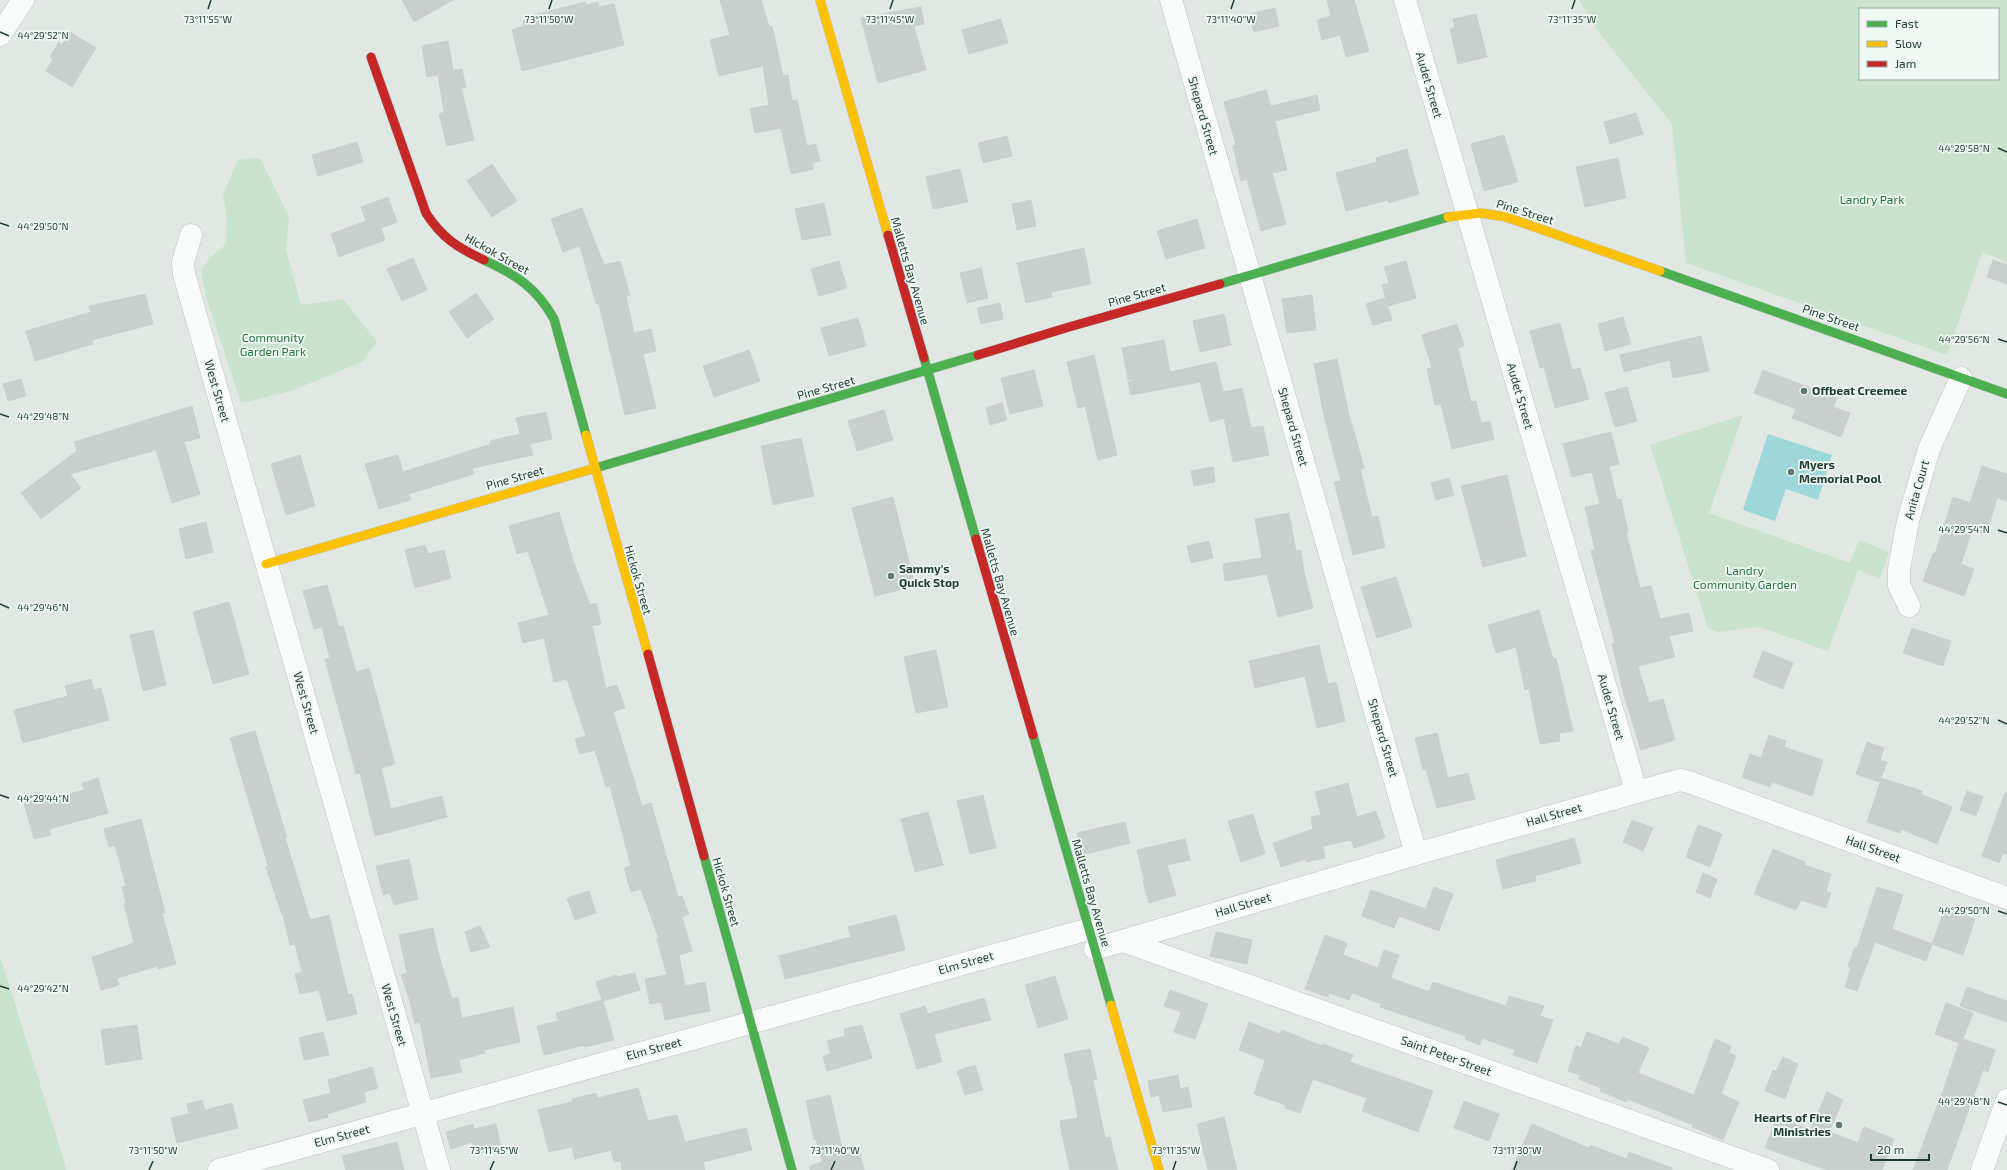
<svg xmlns="http://www.w3.org/2000/svg" width="2007" height="1170" viewBox="0 0 2007 1170" font-family="'Exo 2',sans-serif">
<style>
.green{fill:#c9e3ce;fill-rule:evenodd}
.water{fill:#9ed8da}
.building{fill:#c9cfcc;stroke:#cad1cd}
.lines{fill:none;stroke-linecap:round;stroke-linejoin:round}
.street-casing{stroke:#bec5c1;stroke-width:23}
.fast-casing{stroke:#bdc6c2;stroke-width:10}
.slow-casing{stroke:#bdc6c2;stroke-width:10}
.jam-casing{stroke:#bdc6c2;stroke-width:10}
.street{stroke:#fafcfb;stroke-width:22}
.fast{stroke:#4caf50;stroke-width:9}
.slow{stroke:#ffc107;stroke-width:9}
.jam{stroke:#c62828;stroke-width:9}
.ticks{fill:none;stroke:#1e3d32;stroke-width:1.5}
.poi-dot{fill:#627970;stroke:#eff8f3;stroke-width:1.5}
.labels{text-anchor:middle;stroke-width:3.5;stroke-linejoin:round;paint-order:stroke}
.street-label{font-size:12px;fill:#1e3d32;stroke:#eff8f3}
.park-label{font-size:12px;fill:#25773d;stroke:#eff8f3}
.poi-label{font-size:12px;font-weight:bold;fill:#1e3d32;stroke:#eff8f3;text-anchor:start}
.ticks-label{font-size:10px;text-anchor:middle;fill:#1e3d32;stroke:#eff8f3;stroke-width:3.5;stroke-linejoin:round;paint-order:stroke}
</style>
<rect width="100%" height="100%" fill="#e1e8e4"/>
<g class="green">
<path d="M 1579,0 L 2007,0 L 2007,262 L 1982,252 L 1947,355 L 1686,263 L 1672,124 L 1597,30 ZM 1860,9 L 1998,9 L 1998,79 L 1860,79 Z"/>
<polygon points="260,158 289,217 286,250 301,305 343,299 377,342 362,362 291,391 241,403 207,300 201,271 210,258 226,244 227,217 223,195 238,160"/>
<polygon points="1743,415 1709,513 1850,563 1859,540 1889,552 1880,579 1858,570 1828,651 1759,627 1718,632 1708,628 1650,445"/>
<polygon points="0,956 65,1164 66,1170 0,1170"/>
</g>
<polygon class="water" points="1768,434 1832,455 1818,500 1786,489 1775,521 1743,510"/>
<g class="building">
<polygon points="402,0 453,0 414,22"/>
<polygon points="720,0 761,0 769,26 772,26 783,76 788,75 792,101 797,100 807,146 816,144 820,161 812,163 814,169 791,174 781,128 755,133 750,109 769,105 763,66 719,76 710,40 730,35"/>
<polygon points="1327,0 1354,0 1369,51 1346,57 1340,35 1322,40 1317,20 1331,16"/>
<polygon points="585,2 586,5 598,2 599,7 614,4 624,45 522,71 512,30 524,26 523,21 535,18 534,15"/>
<polygon points="921,7 924,24 914,26 926,70 878,83 861,18"/>
<polygon points="1275,8 1279,26 1254,32 1250,14"/>
<polygon points="1476,14 1487,57 1458,64 1450,29 1455,27 1453,19"/>
<polygon points="1001,19 1008,43 969,54 962,30"/>
<polygon points="70,32 96,48 72,87 46,71 53,59 50,57 59,42 62,45"/>
<polygon points="448,41 453,70 462,69 466,88 461,88 474,140 447,146 439,114 444,112 438,75 427,77 422,46"/>
<polygon points="1266,90 1271,106 1317,95 1320,110 1275,121 1287,170 1272,173 1286,224 1261,231 1247,179 1241,181 1233,146 1236,145 1224,102"/>
<polygon points="1636,113 1643,134 1610,144 1604,122"/>
<polygon points="1504,135 1518,182 1484,191 1471,144"/>
<polygon points="1007,136 1012,156 983,163 978,143"/>
<polygon points="357,142 363,162 318,176 312,155"/>
<polygon points="1407,149 1419,194 1389,203 1388,200 1346,211 1336,173 1377,162 1376,158"/>
<polygon points="1618,158 1626,198 1585,207 1576,167"/>
<polygon points="492,164 517,201 492,217 467,181"/>
<polygon points="960,169 968,202 933,209 926,177"/>
<polygon points="388,197 397,222 381,228 385,240 339,257 331,234 366,221 361,207"/>
<polygon points="1031,200 1036,226 1017,230 1012,204"/>
<polygon points="824,203 831,235 802,240 795,209"/>
<polygon points="582,208 604,265 620,261 630,295 626,296 634,333 651,329 656,351 643,354 656,408 625,415 599,304 596,304 580,246 563,252 551,219"/>
<polygon points="1197,219 1205,248 1166,259 1157,231"/>
<polygon points="1084,248 1091,284 1051,292 1052,297 1026,303 1017,263"/>
<polygon points="413,258 427,290 402,301 387,269"/>
<polygon points="1993,260 2007,265 2007,284 1987,277"/>
<polygon points="839,261 847,288 819,296 811,269"/>
<polygon points="1406,261 1416,298 1388,306 1382,285 1389,283 1384,267"/>
<polygon points="981,268 988,298 967,303 960,273"/>
<polygon points="476,293 494,319 467,338 449,312"/>
<polygon points="145,294 153,324 92,340 93,344 35,361 26,331 91,312 89,306"/>
<polygon points="1312,295 1316,330 1287,333 1282,299"/>
<polygon points="1385,298 1392,320 1373,325 1366,304"/>
<polygon points="1000,303 1003,319 981,324 977,308"/>
<polygon points="1224,314 1231,345 1200,352 1193,321"/>
<polygon points="1623,317 1631,344 1605,351 1598,324"/>
<polygon points="858,318 866,346 829,356 821,328"/>
<polygon points="1560,323 1572,370 1580,368 1589,399 1555,408 1544,367 1540,368 1530,331"/>
<polygon points="1457,324 1464,346 1458,348 1471,402 1476,401 1481,423 1490,421 1494,439 1452,449 1441,404 1435,405 1427,369 1432,368 1422,335"/>
<polygon points="1701,336 1709,371 1673,378 1670,360 1624,372 1620,355"/>
<polygon points="1164,340 1170,372 1216,362 1223,392 1242,388 1251,428 1263,426 1269,455 1233,462 1224,418 1210,422 1200,382 1131,395 1128,382 1143,378 1128,380 1122,348"/>
<polygon points="749,350 760,381 714,397 703,366"/>
<polygon points="1094,355 1117,455 1098,460 1085,406 1078,408 1067,362"/>
<polygon points="1337,359 1351,424 1352,424 1364,468 1360,469 1372,517 1378,516 1385,547 1353,555 1334,482 1341,481 1324,416 1314,364"/>
<polygon points="1034,370 1043,406 1010,414 1001,378"/>
<polygon points="1763,370 1837,398 1833,407 1850,413 1841,437 1792,418 1796,409 1754,393"/>
<polygon points="21,379 26,396 8,401 3,384"/>
<polygon points="1627,387 1637,421 1615,427 1605,393"/>
<polygon points="1002,403 1007,420 990,425 986,408"/>
<polygon points="192,406 200,438 184,442 200,494 172,503 156,450 70,474 81,488 41,519 21,493 77,451 74,442"/>
<polygon points="884,410 893,440 857,451 848,421"/>
<polygon points="546,412 552,439 530,444 533,455 472,468 474,474 409,494 411,500 379,509 365,464 398,455 403,472 491,444 490,441 520,434 516,418"/>
<polygon points="1611,432 1619,464 1609,466 1617,500 1621,499 1628,532 1626,532 1640,588 1651,586 1660,619 1689,613 1693,631 1669,636 1675,657 1638,666 1649,703 1663,699 1675,740 1641,750 1624,695 1612,644 1615,643 1591,551 1595,550 1585,507 1600,504 1592,472 1572,477 1563,444"/>
<polygon points="801,438 814,496 773,505 761,446"/>
<polygon points="300,455 315,506 286,515 271,464"/>
<polygon points="1982,466 2007,474 2007,501 1997,498 1986,535 1972,530 1961,564 1974,569 1964,596 1923,581 1933,553 1935,554 1953,497 1970,503"/>
<polygon points="1213,467 1215,482 1194,486 1191,471"/>
<polygon points="1507,475 1526,556 1483,567 1461,486"/>
<polygon points="1449,478 1454,495 1436,500 1431,483"/>
<polygon points="893,497 915,586 875,596 852,508"/>
<polygon points="559,512 573,560 590,605 596,603 601,624 592,626 606,688 617,685 625,708 613,712 642,806 651,803 678,897 682,896 689,914 682,917 692,951 679,955 685,986 705,982 710,1011 665,1020 661,1002 650,1004 645,979 667,975 657,939 659,939 641,889 631,892 624,868 631,866 610,786 606,787 595,750 580,754 575,739 586,736 567,679 554,682 544,638 523,643 518,623 549,615 528,551 517,554 509,526"/>
<polygon points="1289,513 1296,551 1301,550 1304,572 1313,608 1278,617 1267,574 1225,581 1223,564 1262,558 1255,519"/>
<polygon points="206,522 213,552 186,559 179,529"/>
<polygon points="1209,541 1213,558 1191,563 1187,546"/>
<polygon points="425,545 428,554 444,550 451,578 415,588 405,550"/>
<polygon points="1396,577 1412,627 1377,638 1361,587"/>
<polygon points="327,585 339,627 343,626 356,672 369,668 395,764 381,768 391,809 442,796 447,817 375,836 360,773 356,774 325,659 330,658 322,627 314,629 303,591"/>
<polygon points="229,602 249,674 213,684 193,612"/>
<polygon points="1539,610 1553,659 1556,658 1573,731 1559,733 1560,741 1540,744 1529,689 1525,690 1516,647 1496,653 1488,625"/>
<polygon points="1912,628 1951,641 1943,666 1903,653"/>
<polygon points="153,630 166,685 143,691 130,635"/>
<polygon points="1319,645 1328,684 1336,682 1345,721 1317,728 1305,676 1255,688 1249,661"/>
<polygon points="936,650 948,707 916,713 904,657"/>
<polygon points="1763,651 1793,663 1783,689 1753,677"/>
<polygon points="91,679 94,690 101,688 109,720 23,743 14,710 68,696 65,686"/>
<polygon points="255,731 287,838 285,838 310,920 329,915 348,995 352,994 357,1014 327,1021 319,990 300,994 295,974 302,972 295,944 290,945 283,915 282,915 266,867 268,866 230,738"/>
<polygon points="1437,733 1448,778 1468,773 1475,799 1437,808 1426,769 1423,770 1415,738"/>
<polygon points="1769,735 1786,741 1784,747 1823,760 1812,796 1772,782 1770,787 1742,777 1750,754 1761,758"/>
<polygon points="1867,742 1884,748 1880,760 1887,762 1881,778 1922,791 1921,794 1952,807 1937,844 1901,829 1900,833 1867,822 1881,780 1880,782 1856,774"/>
<polygon points="98,778 108,813 49,829 51,835 34,839 24,803 42,798 43,801 84,790 82,783"/>
<polygon points="1348,783 1357,817 1376,811 1385,838 1354,848 1351,840 1323,846 1325,858 1306,862 1306,859 1281,867 1273,843 1313,829 1311,817 1321,815 1315,792"/>
<polygon points="1967,791 1983,797 1976,816 1960,810"/>
<polygon points="2005,793 2007,793 2007,855 2003,853 1999,863 1982,856"/>
<polygon points="983,795 996,848 970,854 957,801"/>
<polygon points="928,812 943,865 915,872 901,819"/>
<polygon points="1253,814 1265,854 1241,862 1228,821"/>
<polygon points="141,819 165,913 162,913 176,964 158,969 158,966 117,978 119,985 101,990 92,957 134,943 124,904 126,903 122,887 126,886 115,845 109,847 104,829"/>
<polygon points="1632,820 1653,828 1643,851 1623,842"/>
<polygon points="1125,822 1130,843 1082,855 1077,833"/>
<polygon points="1698,825 1722,834 1710,867 1686,857"/>
<polygon points="1574,838 1581,863 1535,876 1536,881 1503,889 1496,860"/>
<polygon points="1185,839 1190,860 1167,865 1176,895 1149,903 1143,881 1144,880 1137,850"/>
<polygon points="1773,849 1805,862 1804,865 1831,874 1826,891 1831,893 1826,908 1801,900 1796,910 1754,894"/>
<polygon points="409,859 418,899 394,905 390,893 383,895 376,866"/>
<polygon points="1703,873 1717,879 1710,898 1696,892"/>
<polygon points="1434,887 1453,894 1439,931 1399,916 1394,928 1362,916 1371,890 1426,909"/>
<polygon points="1877,887 1903,895 1892,929 1932,944 1926,961 1875,942 1857,991 1845,987 1851,968 1848,966 1855,947 1857,948"/>
<polygon points="589,891 596,913 575,920 567,898"/>
<polygon points="1945,908 1975,919 1963,955 1932,944"/>
<polygon points="896,915 905,950 785,979 779,956 851,937 848,927"/>
<polygon points="480,926 490,947 471,952 465,932"/>
<polygon points="433,928 438,952 452,999 458,997 462,1018 513,1007 520,1042 484,1050 485,1053 459,1060 462,1072 431,1078 420,1022 415,1024 409,998 401,975 407,973 399,935"/>
<polygon points="1216,932 1252,940 1247,964 1210,956"/>
<polygon points="1325,935 1347,943 1343,955 1378,968 1384,950 1399,955 1391,978 1429,992 1433,982 1506,1006 1509,996 1544,1006 1540,1016 1553,1020 1537,1063 1513,1055 1515,1050 1482,1038 1480,1045 1465,1039 1466,1036 1380,1007 1381,1004 1352,993 1349,1000 1329,993 1328,997 1305,989"/>
<polygon points="635,973 640,990 603,1001 614,1040 585,1047 584,1045 544,1055 537,1026 558,1021 556,1013 602,1000 596,982 616,975 617,977"/>
<polygon points="1055,976 1068,1019 1038,1028 1025,985"/>
<polygon points="1967,987 2007,1001 2007,1022 1960,1006"/>
<polygon points="1170,990 1208,1004 1195,1039 1174,1032 1181,1012 1164,1006"/>
<polygon points="984,998 991,1020 934,1034 942,1062 917,1069 900,1014 925,1006 928,1014"/>
<polygon points="1946,1003 1973,1013 1963,1039 1995,1050 1988,1072 1983,1070 1947,1170 1913,1170 1943,1091 1959,1043 1935,1034"/>
<polygon points="1249,1022 1280,1034 1282,1030 1322,1046 1323,1044 1353,1055 1350,1062 1433,1091 1418,1132 1362,1111 1367,1098 1313,1079 1300,1113 1285,1108 1286,1105 1254,1094 1265,1060 1239,1050"/>
<polygon points="137,1025 142,1059 106,1065 101,1030"/>
<polygon points="862,1025 872,1058 827,1071 823,1056 831,1054 827,1041 845,1036 844,1029"/>
<polygon points="323,1032 329,1055 304,1060 299,1038"/>
<polygon points="1587,1032 1619,1044 1623,1037 1649,1048 1638,1073 1694,1095 1715,1039 1731,1046 1729,1053 1736,1056 1721,1094 1739,1102 1723,1140 1692,1127 1693,1125 1628,1099 1626,1102 1600,1091 1601,1088 1579,1079 1580,1075 1568,1071 1576,1046 1581,1048"/>
<polygon points="1090,1049 1097,1079 1093,1080 1105,1138 1110,1137 1118,1170 1070,1170 1062,1135 1060,1121 1078,1118 1072,1085 1071,1085 1064,1054"/>
<polygon points="1783,1057 1798,1064 1785,1099 1765,1091 1773,1070 1776,1071"/>
<polygon points="975,1065 983,1090 965,1095 957,1071"/>
<polygon points="372,1067 378,1088 364,1092 366,1102 327,1114 328,1117 309,1122 303,1100 331,1093 328,1080"/>
<polygon points="1178,1075 1180,1089 1188,1087 1192,1107 1163,1112 1159,1095 1151,1097 1148,1081"/>
<polygon points="638,1088 648,1121 677,1115 685,1142 746,1128 752,1150 703,1162 705,1170 622,1170 621,1161 614,1162 611,1150 575,1159 572,1147 549,1152 538,1110 572,1102 572,1099 596,1093 598,1098"/>
<polygon points="1827,1092 1843,1100 1829,1132 1858,1143 1864,1127 1894,1139 1882,1170 1827,1170 1765,1148 1777,1117 1810,1130"/>
<polygon points="830,1095 844,1156 859,1151 864,1170 810,1170 810,1166 822,1162 816,1139 814,1140 806,1101"/>
<polygon points="202,1100 205,1110 232,1103 238,1128 177,1143 171,1118 189,1114 187,1104"/>
<polygon points="1464,1101 1499,1114 1489,1141 1454,1128"/>
<polygon points="1224,1117 1237,1170 1208,1170 1197,1124"/>
<polygon points="473,1124 474,1129 496,1124 501,1148 475,1154 472,1142 451,1149 446,1132"/>
<polygon points="1532,1124 1589,1148 1590,1145 1627,1159 1629,1152 1672,1168 1672,1170 1512,1170"/>
<polygon points="397,1142 404,1170 346,1170 342,1156"/>
</g>
<g class="lines">
<g class="street-casing">
<g id="street">
<polyline points="1171,0 1416,854"/>
<polyline points="1405,0 1636,791"/>
<polyline points="0,35 23,0"/>
<polyline points="191,235 183,262 184,274 439,1170"/>
<polyline points="1909,606 1899,585 1899,569 1908,521 1929,449 1961,378"/>
<polyline points="1123,941 1768,1170"/>
<polyline points="1095,949 1416,854 1680,780 1689,782 2007,898"/>
<polyline points="219,1170 1089,929"/>
<polyline points="1982,1170 2007,1100"/>
</g>
</g>
<g class="fast-casing">
<g id="fast">
<path d="M 484,260 C 516,275 536,287 554,319 L 586,435"/>
<polyline points="1660,271 2007,394"/>
<polyline points="1220,284 1448,217"/>
<polyline points="924,358 976,539"/>
<polyline points="592,469 978,355"/>
<polyline points="1033,735 1111,1005"/>
<polyline points="704,856 792,1170"/>
</g>
</g>
<g class="slow-casing">
<g id="slow">
<polyline points="820,0 888,235"/>
<polyline points="1448,217 1481,213 1506,217 1660,271"/>
<polyline points="586,435 648,654"/>
<polyline points="266,564 592,469"/>
<polyline points="1111,1005 1159,1170"/>
</g>
</g>
<g class="jam-casing">
<g id="jam">
<path d="M 371,57 L 426,213 C 442,238 458,248 484,260"/>
<polyline points="888,235 924,358"/>
<polyline points="978,355 1069,327 1220,284"/>
<polyline points="976,539 1033,735"/>
<polyline points="648,654 704,856"/>
</g>
</g>
<use href="#street" class="street"/>
<use href="#fast" class="fast"/>
<use href="#slow" class="slow"/>
<use href="#jam" class="jam"/>
</g>
<path class="ticks" d="M 208,9 L 211,0M 549,9 L 552,0M 890,9 L 893,0M 1231,9 L 1234,0M 1572,9 L 1575,0M 0,32 L 9,36M 1998,148 L 2007,152M 0,223 L 9,226M 1998,339 L 2007,342M 0,414 L 9,417M 1998,530 L 2007,533M 0,604 L 9,608M 1998,720 L 2007,724M 0,795 L 9,798M 1998,911 L 2007,914M 0,986 L 9,989M 1998,1102 L 2007,1105M 149,1170 L 153,1161M 490,1170 L 494,1161M 831,1170 L 835,1161M 1173,1170 L 1176,1161M 1514,1170 L 1517,1161"/>
<g class="poi-dot">
<circle cx="1804" cy="391" r="4"/>
<circle cx="1791" cy="472" r="4"/>
<circle cx="891" cy="576" r="4"/>
<circle cx="1839" cy="1125" r="4"/>
</g>
<g class="labels">
<g class="street-label">
<text transform="translate(1429 85) rotate(74)" y="4">Audet Street</text>
<text transform="translate(1203 116) rotate(74)" y="4">Shepard Street</text>
<text transform="translate(1525 212) rotate(17)" y="4">Pine Street</text>
<text transform="translate(497 254) rotate(29)" y="4">Hickok Street</text>
<text transform="translate(910 271) rotate(74)" y="4">Malletts Bay Avenue</text>
<text transform="translate(1137 295) rotate(-16)" y="4">Pine Street</text>
<text transform="translate(1831 318) rotate(19)" y="4">Pine Street</text>
<text transform="translate(826 388) rotate(-16)" y="4">Pine Street</text>
<text transform="translate(217 391) rotate(74)" y="4">West Street</text>
<text transform="translate(1520 396) rotate(74)" y="4">Audet Street</text>
<text transform="translate(1293 427) rotate(74)" y="4">Shepard Street</text>
<text transform="translate(515 478) rotate(-16)" y="4">Pine Street</text>
<text transform="translate(1917 490) rotate(-74)" y="4">Anita Court</text>
<text transform="translate(638 580) rotate(74)" y="4">Hickok Street</text>
<text transform="translate(1000 582) rotate(74)" y="4">Malletts Bay Avenue</text>
<text transform="translate(306 703) rotate(74)" y="4">West Street</text>
<text transform="translate(1611 707) rotate(74)" y="4">Audet Street</text>
<text transform="translate(1383 738) rotate(74)" y="4">Shepard Street</text>
<text transform="translate(1554 815) rotate(-16)" y="4">Hall Street</text>
<text transform="translate(1873 849) rotate(20)" y="4">Hall Street</text>
<text transform="translate(726 892) rotate(74)" y="4">Hickok Street</text>
<text transform="translate(1091 893) rotate(74)" y="4">Malletts Bay Avenue</text>
<text transform="translate(1243 905) rotate(-17)" y="4">Hall Street</text>
<text transform="translate(966 963) rotate(-16)" y="4">Elm Street</text>
<text transform="translate(394 1015) rotate(74)" y="4">West Street</text>
<text transform="translate(654 1049) rotate(-15)" y="4">Elm Street</text>
<text transform="translate(1446 1056) rotate(20)" y="4">Saint Peter Street</text>
<text transform="translate(342 1136) rotate(-15)" y="4">Elm Street</text>
</g>
<g class="park-label">
<text x="1872" y="204">Landry Park</text>
<text x="273" y="342">Community<tspan x="273" dy="14">Garden Park</tspan></text>
<text x="1745" y="575">Landry<tspan x="1745" dy="14">Community Garden</tspan></text>
</g>
<g class="poi-label">
<text x="1812" y="395">Offbeat Creemee</text>
<text x="1799" y="469">Myers<tspan x="1799" dy="14">Memorial Pool</tspan></text>
<text x="899" y="573">Sammy's<tspan x="899" dy="14">Quick Stop</tspan></text>
<text x="1831" y="1122" text-anchor="end">Hearts of Fire<tspan x="1831" dy="14">Ministries</tspan></text>
</g>
</g>
<g class="ticks-label">
<text x="208" y="23">73°11'55"W</text>
<text x="549" y="23">73°11'50"W</text>
<text x="890" y="23">73°11'45"W</text>
<text x="1231" y="23">73°11'40"W</text>
<text x="1572" y="23">73°11'35"W</text>
<text x="43" y="39">44°29'52"N</text>
<text x="1964" y="152">44°29'58"N</text>
<text x="43" y="230">44°29'50"N</text>
<text x="1964" y="343">44°29'56"N</text>
<text x="43" y="420">44°29'48"N</text>
<text x="1964" y="533">44°29'54"N</text>
<text x="43" y="611">44°29'46"N</text>
<text x="1964" y="724">44°29'52"N</text>
<text x="43" y="802">44°29'44"N</text>
<text x="1964" y="914">44°29'50"N</text>
<text x="43" y="992">44°29'42"N</text>
<text x="1964" y="1105">44°29'48"N</text>
<text x="153" y="1154">73°11'50"W</text>
<text x="494" y="1154">73°11'45"W</text>
<text x="835" y="1154">73°11'40"W</text>
<text x="1176" y="1154">73°11'35"W</text>
<text x="1517" y="1154">73°11'30"W</text>
</g>
<rect x="1859" y="8" width="140" height="72" fill="#eff8f3" stroke="#9bada6"/>
<rect x="1867" y="21" width="20" height="6" fill="#4caf50" stroke="#9bada6"/>
<text x="1895" y="28" font-size="12" fill="#1e3d32">Fast</text>
<rect x="1867" y="41" width="20" height="6" fill="#ffc107" stroke="#9bada6"/>
<text x="1895" y="48" font-size="12" fill="#1e3d32">Slow</text>
<rect x="1867" y="61" width="20" height="6" fill="#c62828" stroke="#9bada6"/>
<text x="1895" y="68" font-size="12" fill="#1e3d32">Jam</text>
<path d="M1871 1154v6h58v-6" fill="none" stroke="#1e3d32" stroke-width="2"/>
<text x="1877" y="1154" font-size="12" fill="#1e3d32" stroke="#eff8f3" stroke-width="3" paint-order="stroke">20 m</text>
</svg>
